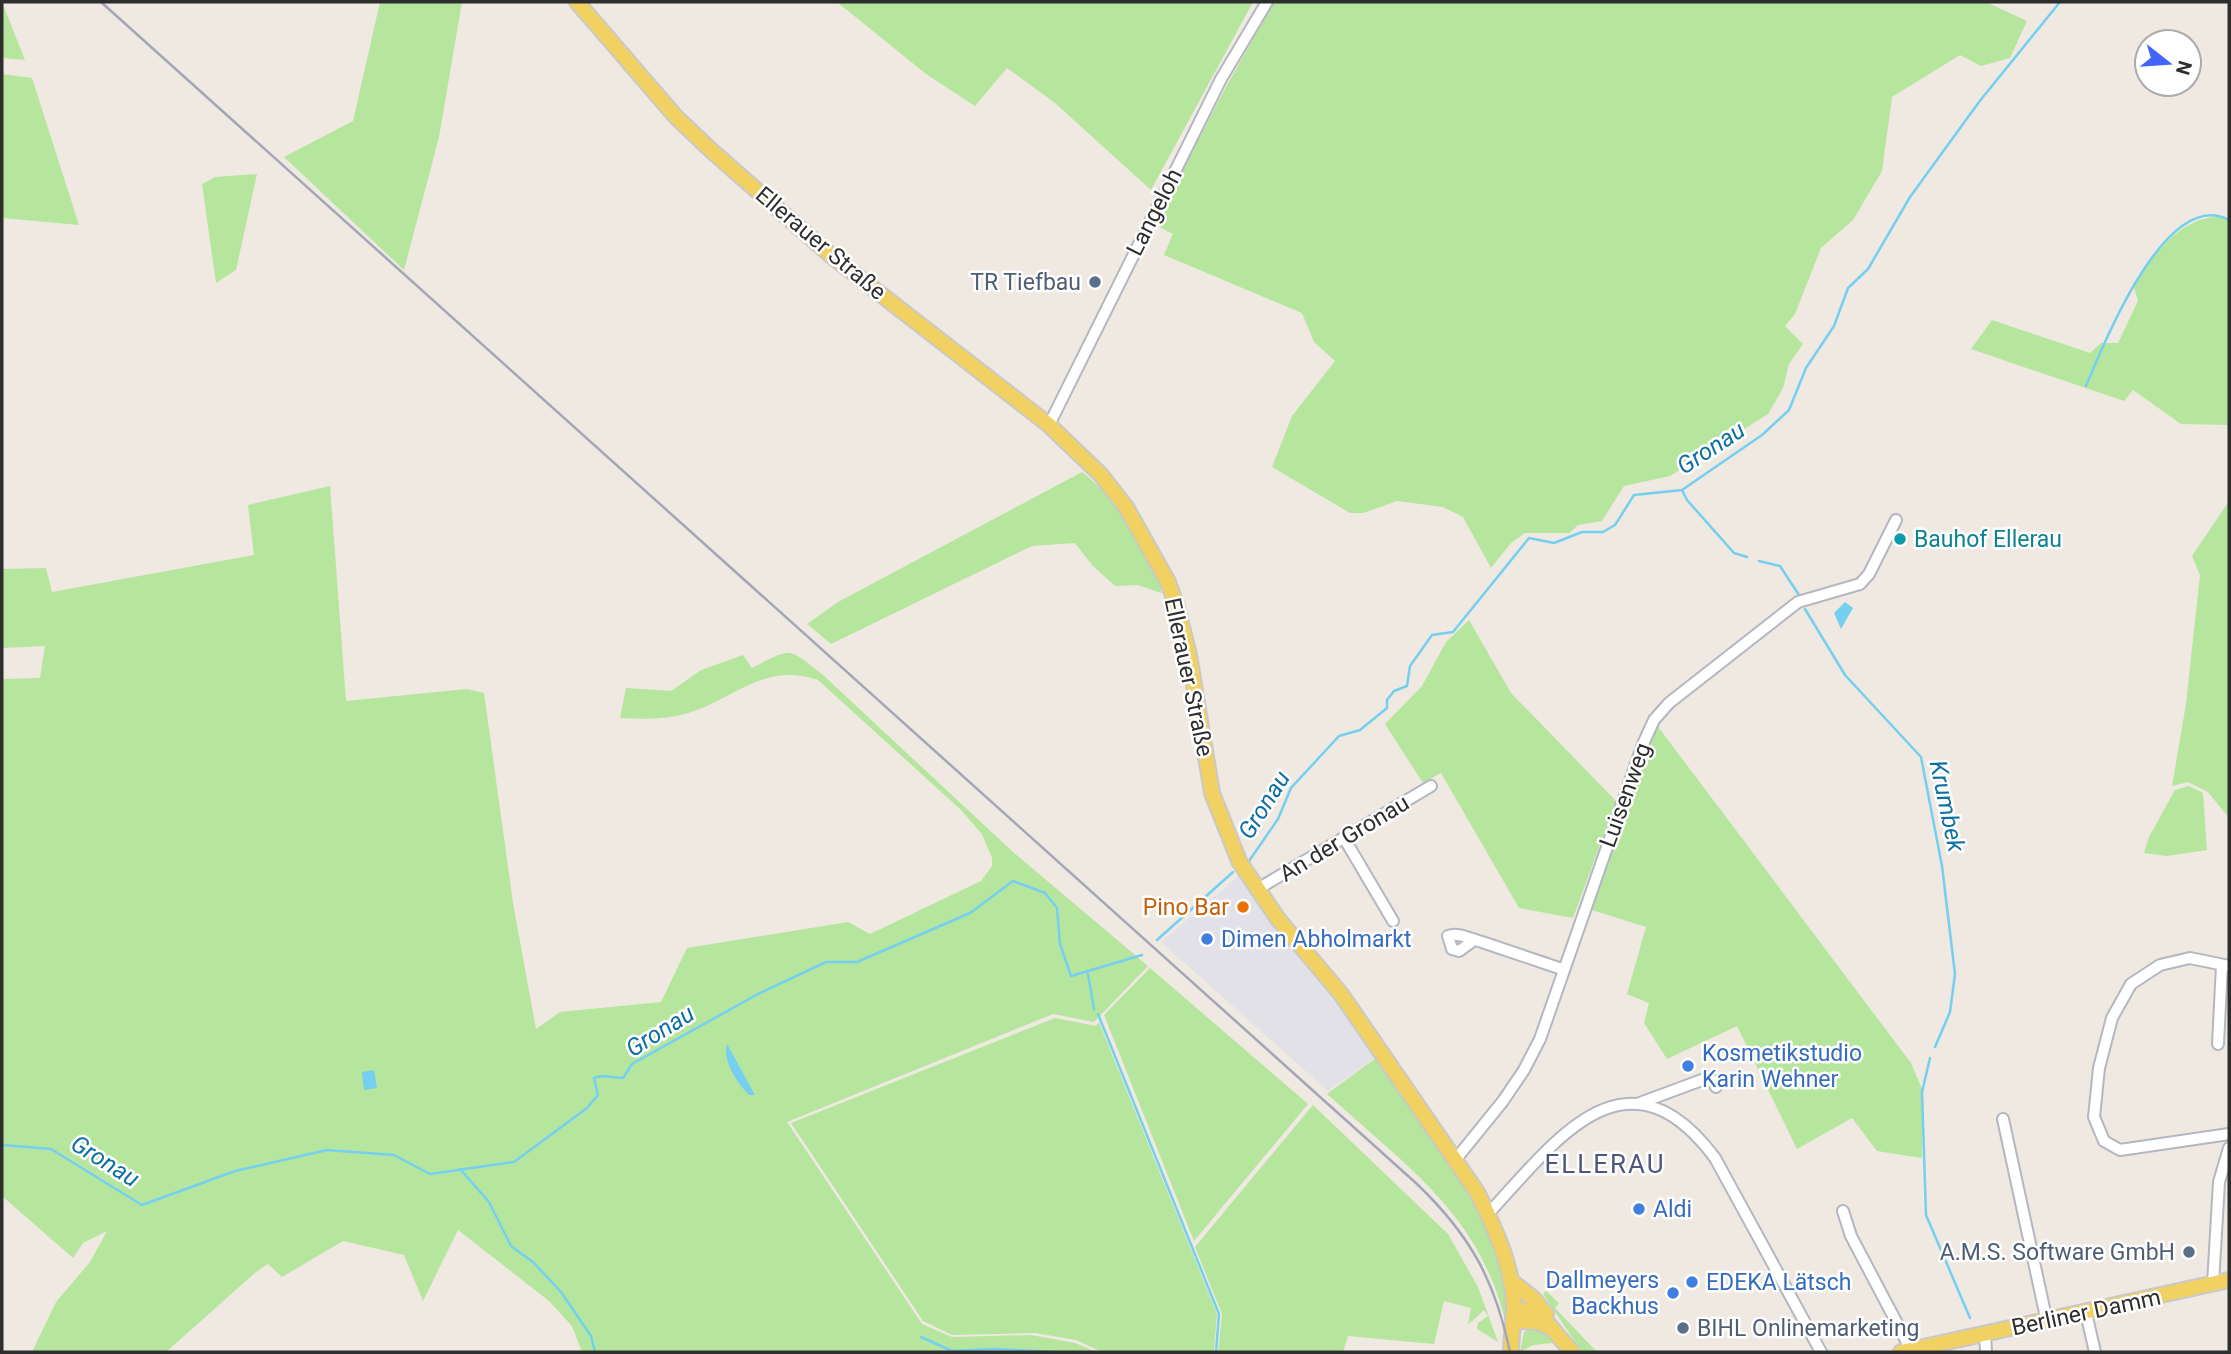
<svg xmlns="http://www.w3.org/2000/svg" width="2231" height="1354" viewBox="0 0 2231 1354" font-family="Roboto,sans-serif">
<style>
.industrial{fill:#e3e1e8}
.green{fill:#b6e59e}
.water{fill:#75cff0}
.lines{fill:none;stroke-linecap:round;stroke-linejoin:round}
.stream{stroke:#75cff0;stroke-width:2.5}
.minor-casing{stroke:#b4b7c1;stroke-width:14}
.major-casing{stroke:#c9c9c9;stroke-width:18}
.minor{stroke:#fff;stroke-width:10}
.major{stroke:#f2d163;stroke-width:14}
.rail{stroke:#a3a6b8;stroke-width:2.5}
.service-dot{fill:#5c6f8a;stroke:#fff;stroke-width:2.5}
.culture-dot{fill:#0f9aa8;stroke:#fff;stroke-width:2.5}
.food-dot{fill:#e8710a;stroke:#fff;stroke-width:2.5}
.shop-dot{fill:#3f7fe0;stroke:#fff;stroke-width:2.5}
.labels{text-anchor:middle;stroke-width:5;stroke-linejoin:round;paint-order:stroke}
.street-label{font-size:23px;fill:#2e2e2e;stroke:#fff}
.service-label{font-size:23px;fill:#4e5e75;stroke:#fff;text-anchor:end}
.culture-label{font-size:23px;fill:#0d838f;stroke:#fff;text-anchor:start}
.food-label{font-size:23px;fill:#c56008;stroke:#fff;text-anchor:end}
.shop-label{font-size:23px;fill:#366cbe;stroke:#fff;text-anchor:start}
.water-label{font-size:24px;font-style:italic;fill:#0d6fa3;stroke:#fff}
.quarter-label{font-size:26px;letter-spacing:2px;fill:#4d5680;stroke:#fff}
</style>
<rect width="100%" height="100%" fill="#efe9e1"/>
<polygon class="industrial" points="1240,875 1377,1056 1328,1091 1161,942"/>
<g class="green">
<polygon points="2,2 25,60 2,58"/>
<polygon points="380,2 462,2 439,137 404,270 284,157 353,121"/>
<polygon points="837,2 1253,2 1151,190 1055,103 1007,68 975,106 926,74"/>
<polygon points="1274,2 1986,2 2027,21 2010,58 1981,66 1960,55 1892,97 1882,171 1853,220 1821,248 1795,314 1785,326 1803,344 1789,364 1783,388 1768,414 1670,476 1624,486 1602,521 1578,525 1569,533 1525,533 1511,543 1491,568 1463,517 1443,507 1397,501 1363,513 1350,513 1272,467 1292,416 1335,361 1314,342 1302,313 1164,255 1173,234 1154,224 1226,87"/>
<polygon points="2,74 32,78 79,225 2,218"/>
<polygon points="257,174 236,270 216,283 202,184 215,177"/>
<path d="M 2222,216 L 2229,220 L 2229,425 L 2181,424 L 2133,390 L 2124,401 L 1971,349 L 1992,320 L 2090,353 L 2101,343 L 2118,343 L 2138,301 L 2133,284 C 2158,252 2178,218 2222,216 Z"/>
<path d="M 1082,472 C 1119,501 1138,539 1161,579 L 1161,593 L 1138,585 L 1115,586 L 1092,565 L 1075,543 L 1032,546 L 831,644 L 807,624 L 838,602 Z"/>
<path d="M 330,486 L 346,701 L 467,689 L 484,693 L 513,903 L 536,1029 L 560,1012 L 661,1002 L 687,948 L 848,922 L 870,934 L 981,881 L 992,866 L 992,858 L 982,834 L 960,809 L 818,680 C 763,661 733,701 685,714 C 663,720 642,719 620,718 L 626,688 L 671,691 L 701,670 L 743,655 L 752,668 C 793,647 787,647 823,675 L 1013,852 L 1148,966 L 1094,1022 L 1053,1014 L 787,1122 L 922,1324 L 952,1337 L 1031,1335 L 1075,1343 L 1097,1352 L 582,1352 L 572,1326 L 549,1301 L 458,1230 L 423,1301 L 404,1255 L 343,1241 L 282,1277 L 268,1264 L 256,1272 L 166,1352 L 32,1352 L 56,1302 L 90,1262 L 107,1231 L 83,1243 L 73,1258 L 2,1196 L 2,679 L 40,678 L 45,646 L 2,648 L 2,569 L 46,568 L 52,592 L 254,555 L 248,505 Z"/>
<polygon points="2229,501 2229,818 2208,792 2188,782 2172,786 2186,704 2200,575 2192,556"/>
<polygon points="1469,620 1511,693 1616,801 1573,918 1519,908 1441,773 1423,783 1385,724 1422,686 1446,642"/>
<polygon points="1656,724 1911,1063 1922,1089 1922,1158 1877,1151 1852,1118 1797,1149 1737,1026 1667,1059 1644,1023 1649,1003 1627,994 1646,927 1589,909"/>
<polygon points="2189,786 2203,793 2207,850 2167,856 2144,853 2149,837 2175,790"/>
<polygon points="1150,968 1308,1104 1194,1241 1104,1015"/>
<polygon points="1055,1018 1096,1026 1099,1022 1217,1314 1214,1352 1102,1352 1076,1340 1035,1333 952,1335 923,1321 791,1123"/>
<path d="M 1380,1055 C 1433,1136 1513,1226 1507,1329 C 1483,1216 1408,1168 1327,1094 Z"/>
<polygon points="1313,1105 1448,1234 1478,1287 1498,1342 1477,1329 1478,1323 1488,1316 1484,1310 1468,1325 1471,1308 1444,1301 1434,1344 1348,1336 1343,1352 1218,1352 1222,1314 1195,1247"/>
<polygon points="1546,1291 1559,1303 1555,1308 1597,1352 1582,1352 1543,1294"/>
<polygon points="1532,1327 1544,1330 1553,1343 1533,1345 1520,1352 1524,1332"/>
</g>
<g class="water">
<polygon points="1845,602 1853,608 1841,629 1834,613"/>
<path d="M 727,1044 L 755,1095 L 749,1095 C 738,1084 722,1061 727,1044 Z"/>
<polygon points="374,1070 377,1088 364,1090 362,1072"/>
</g>
<g class="lines">
<g class="stream">
<path d="M 2086,386 C 2103,345 2166,186 2229,220"/>
<polyline points="1682,490 1687,500 1734,553 1747,557"/>
<polyline points="1759,561 1780,566 1799,595"/>
<polyline points="1805,609 1845,675 1921,757 1942,866 1955,974 1950,1012 1935,1047"/>
<polyline points="1249,861 1278,819 1291,788 1339,736 1360,730 1387,708 1387,700 1394,691 1407,686 1410,666 1432,635 1453,632 1529,538 1554,543 1582,532 1603,532 1615,525 1634,495 1682,490 1762,435 1789,410 1806,368 1834,326 1848,288 1868,269 1910,197 1979,102 2060,2"/>
<polyline points="1157,940 1233,872"/>
<polyline points="1088,974 1094,1009"/>
<polyline points="1098,1014 1219,1314 1216,1352"/>
<polyline points="1930,1058 1922,1092 1926,1215 1970,1318"/>
<polyline points="2,1145 51,1149 142,1205 235,1171 327,1150 394,1155 430,1174 514,1162 587,1108 598,1095 594,1078 602,1076 623,1078 632,1064 758,994 826,962 857,962 970,913 1013,881 1045,893 1057,908 1060,944 1071,976 1142,955"/>
<polyline points="460,1169 489,1202 511,1246 533,1262 561,1292 591,1336 595,1352"/>
<polyline points="921,1337 952,1351 995,1349 1055,1352"/>
</g>
<g class="minor-casing">
<g id="minor">
<polyline points="1049,425 1221,79 1267,2"/>
<polyline points="1344,838 1393,921"/>
<polyline points="1256,890 1431,786"/>
<path d="M 1474,940 L 1459,951 L 1452,949 L 1448,936 C 1458,932 1471,939 1482,942 L 1562,969"/>
<polyline points="2229,966 2190,958 2160,965 2131,984 2112,1018 2099,1068 2094,1117 2104,1141 2120,1150 2229,1134"/>
<polyline points="2218,1044 2222,965"/>
<polyline points="1637,1104 1710,1077 1716,1087"/>
<polyline points="2003,1119 2047,1322"/>
<polyline points="1456,1159 1503,1101 1524,1070 1540,1039 1643,744 1654,720 1669,703 1798,602 1860,584 1869,574 1896,520"/>
<polyline points="1843,1211 1851,1236 1910,1348"/>
<path d="M 1488,1214 C 1556,1140 1627,1040 1715,1158 L 1821,1352"/>
<polyline points="2213,1284 2219,1182 2229,1148"/>
<polyline points="2086,1313 2095,1352"/>
<polyline points="1985,1334 1986,1352"/>
</g>
</g>
<g class="major-casing">
<g id="major">
<path d="M 577,2 L 676,117 L 713,152 L 834,258 L 1049,425 L 1101,475 L 1126,507 L 1168,582 L 1177,607 L 1189,655 L 1212,793 L 1239,861 L 1278,919 L 1341,994 L 1477,1192 C 1494,1226 1514,1269 1514,1308 C 1514,1323 1511,1337 1511,1352"/>
<polyline points="1510,1280 1534,1299 1546,1314"/>
<polyline points="1513,1318 1521,1310 1538,1312 1572,1352"/>
<polyline points="1520,1321 1538,1322 1552,1328"/>
<polyline points="1901,1352 2229,1280"/>
</g>
</g>
<use href="#minor" class="minor"/>
<use href="#major" class="major"/>
<path class="rail" d="M 101,2 L 1417,1184 C 1470,1235 1495,1280 1510,1352"/>
</g>
<g class="service-dot">
<circle cx="1095" cy="282" r="7"/>
<circle cx="2189" cy="1252" r="7"/>
<circle cx="1683" cy="1328" r="7"/>
</g>
<circle class="culture-dot" cx="1900" cy="539" r="7"/>
<circle class="food-dot" cx="1243" cy="907" r="7"/>
<g class="shop-dot">
<circle cx="1207" cy="939" r="7"/>
<circle cx="1688" cy="1066" r="7"/>
<circle cx="1639" cy="1209" r="7"/>
<circle cx="1692" cy="1282" r="7"/>
<circle cx="1673" cy="1293" r="7"/>
</g>
<g class="labels">
<g class="street-label">
<text transform="translate(1154 212) rotate(-63)" y="8">Langeloh</text>
<text transform="translate(821 243) rotate(40)" y="8">Ellerauer Straße</text>
<text transform="translate(1189 677) rotate(78)" y="8">Ellerauer Straße</text>
<text transform="translate(1625 795) rotate(-70)" y="8">Luisenweg</text>
<text transform="translate(1344 838) rotate(-31)" y="8">An der Gronau</text>
<text transform="translate(2086 1312) rotate(-12)" y="8">Berliner Damm</text>
</g>
<g class="service-label">
<text x="1081" y="290">TR Tiefbau</text>
<text x="2175" y="1260">A.M.S. Software GmbH</text>
<text x="1697" y="1336" text-anchor="start">BIHL Onlinemarketing</text>
</g>
<g class="culture-label">
<text x="1914" y="547">Bauhof Ellerau</text>
</g>
<g class="food-label">
<text x="1229" y="915">Pino Bar</text>
</g>
<g class="shop-label">
<text x="1221" y="947">Dimen Abholmarkt</text>
<text x="1702" y="1061">Kosmetikstudio<tspan x="1702" dy="26">Karin Wehner</tspan></text>
<text x="1653" y="1217">Aldi</text>
<text x="1659" y="1288" text-anchor="end">Dallmeyers<tspan x="1659" dy="26">Backhus</tspan></text>
<text x="1706" y="1290">EDEKA Lätsch</text>
</g>
<g class="water-label">
<text transform="translate(1711 448) rotate(-33)" y="8">Gronau</text>
<text transform="translate(1264 805) rotate(-58)" y="8">Gronau</text>
<text transform="translate(1947 806) rotate(78)" y="8">Krumbek</text>
<text transform="translate(660 1031) rotate(-32)" y="8">Gronau</text>
<text transform="translate(105 1161) rotate(32)" y="8">Gronau</text>
</g>
<g class="quarter-label">
<text x="1605" y="1173">ELLERAU</text>
</g>
</g>
<rect width="2231" height="1354" fill="none" stroke="#2e2e2e" stroke-width="7"/>
<g transform="translate(2168 63) rotate(107)"><circle r="33" fill="#ffffff" stroke="#ababab" stroke-width="2"/>
<path d="M0-5L12 26L0 18L-12 26Z" fill="#4264fb"/>
<text y="-10" font-size="19" font-weight="bold" text-anchor="middle" fill="#2e2e2e">N</text>
</g>
</svg>
